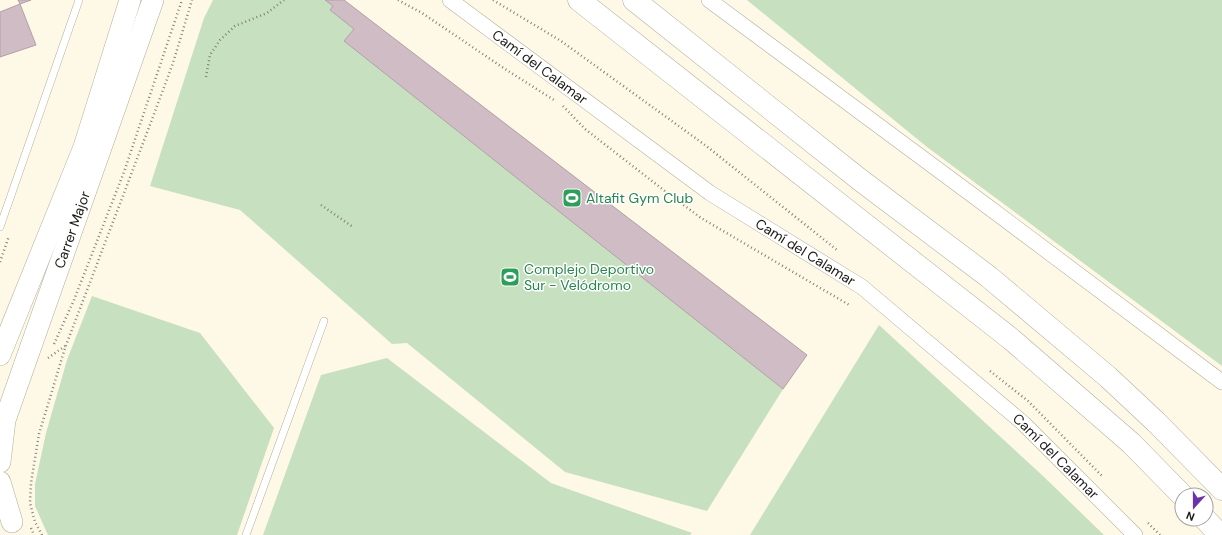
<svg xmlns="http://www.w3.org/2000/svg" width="1222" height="535" viewBox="0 0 1222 535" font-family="'DM Sans',sans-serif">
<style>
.green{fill:#c7e0c0}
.building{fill:#d0bcc4;stroke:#b4a0a8}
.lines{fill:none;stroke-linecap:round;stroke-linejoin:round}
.lane-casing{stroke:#b2ac9b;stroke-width:8}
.street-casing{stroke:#b2ac9b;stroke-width:16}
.secondary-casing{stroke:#b2ac9b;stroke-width:22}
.highway-casing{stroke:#b2ac9b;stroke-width:23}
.path{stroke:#868277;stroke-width:2.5;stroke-dasharray:1 3;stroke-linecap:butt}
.lane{stroke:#fff;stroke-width:7}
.street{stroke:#fff;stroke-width:15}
.secondary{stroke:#fff;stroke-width:21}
.highway{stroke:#fff;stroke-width:22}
.labels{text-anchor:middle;stroke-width:3;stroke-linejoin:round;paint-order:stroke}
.street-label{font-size:14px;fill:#1b1913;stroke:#fff}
.leisure-label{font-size:14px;fill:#27864d;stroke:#fff;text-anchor:start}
</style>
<rect width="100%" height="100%" fill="#fef8e6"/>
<g class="green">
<polygon points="213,0 344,0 807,355 783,389 707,511 565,472 407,343 392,344 240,210 150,186 204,18"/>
<polygon points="747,0 1222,0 1222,366 927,147"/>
<polygon points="92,296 200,333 274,428 237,535 48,535 35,506 35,484 46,433 67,360"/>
<polygon points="879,325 1043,476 1104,535 750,535"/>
<polygon points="387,358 551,483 692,533 690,535 263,535 321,375"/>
</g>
<g class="building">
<polygon points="18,0 31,0 20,4"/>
<polygon points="325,0 344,0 807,355 783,389 344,41 354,29 330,10 333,6"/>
<polygon points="20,4 36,45 0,57 0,12"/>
</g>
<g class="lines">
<g class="lane-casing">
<g id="lane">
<polyline points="0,227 79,0"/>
<polyline points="246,535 324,321"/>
</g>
</g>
<g class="street-casing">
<g id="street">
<path id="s1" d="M 450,0 L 710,193 L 862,287 L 1023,423 L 1135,535"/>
<polyline points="709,0 983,203 1222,382"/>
</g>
</g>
<g class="secondary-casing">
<g id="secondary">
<polyline points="0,355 84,147 130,0"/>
<path id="s2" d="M 0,462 L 5,420 L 153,0"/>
<polyline points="0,482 12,522"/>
</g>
</g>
<g class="highway-casing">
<g id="highway">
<polyline points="579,0 1011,339 1131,443 1182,495"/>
<polyline points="634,0 859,179 989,277 1108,377 1156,422 1222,489"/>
<polyline points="1205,519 1220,535"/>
</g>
</g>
<g class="path">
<polyline points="398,0 422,13 505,69 554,100"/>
<polyline points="493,0 561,41 705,145 837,250"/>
<polyline points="206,77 210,55 220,40 235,26 267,13 284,0"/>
<polyline points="563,106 585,129 661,188 701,218 851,306"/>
<polyline points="321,205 353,227"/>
<polyline points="0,262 9,236"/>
<polyline points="54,344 74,300 124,172 182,0"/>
<polyline points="48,358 65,346"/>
<polyline points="990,371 1028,401 1103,477"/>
<polyline points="1148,523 1160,535"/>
<polyline points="31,528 34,535"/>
<polyline points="42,535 35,522 30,503 31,483 39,434 65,348 148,130 173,63 192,0"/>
</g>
<use href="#lane" class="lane"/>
<use href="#street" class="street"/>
<use href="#secondary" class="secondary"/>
<use href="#highway" class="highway"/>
</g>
<defs>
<g id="stadium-square" transform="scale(1)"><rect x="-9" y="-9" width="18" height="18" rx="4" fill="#2e9e5b" stroke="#fff"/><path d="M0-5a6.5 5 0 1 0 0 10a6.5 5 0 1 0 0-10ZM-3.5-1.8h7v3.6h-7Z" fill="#fff"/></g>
</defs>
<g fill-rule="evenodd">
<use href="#stadium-square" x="572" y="198"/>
<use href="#stadium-square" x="510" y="277"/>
</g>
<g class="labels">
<g class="street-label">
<text dy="5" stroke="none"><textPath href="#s1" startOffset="112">Camí del Calamar</textPath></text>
<text dy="5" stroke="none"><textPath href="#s2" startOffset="244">Carrer Major</textPath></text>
<text dy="5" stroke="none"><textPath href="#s1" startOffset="436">Camí del Calamar</textPath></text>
<text dy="5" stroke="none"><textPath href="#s1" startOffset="760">Camí del Calamar</textPath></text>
</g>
<g class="leisure-label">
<text x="586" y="203">Altafit Gym Club</text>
<text x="524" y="274">Complejo Deportivo<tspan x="524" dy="16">Sur - Velódromo</tspan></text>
</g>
</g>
<g transform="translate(1194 507) rotate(201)"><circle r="19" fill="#ffffff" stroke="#a4a3a1"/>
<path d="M0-3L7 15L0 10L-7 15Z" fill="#6d32a8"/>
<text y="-6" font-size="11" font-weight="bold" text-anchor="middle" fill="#1b1913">N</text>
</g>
</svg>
